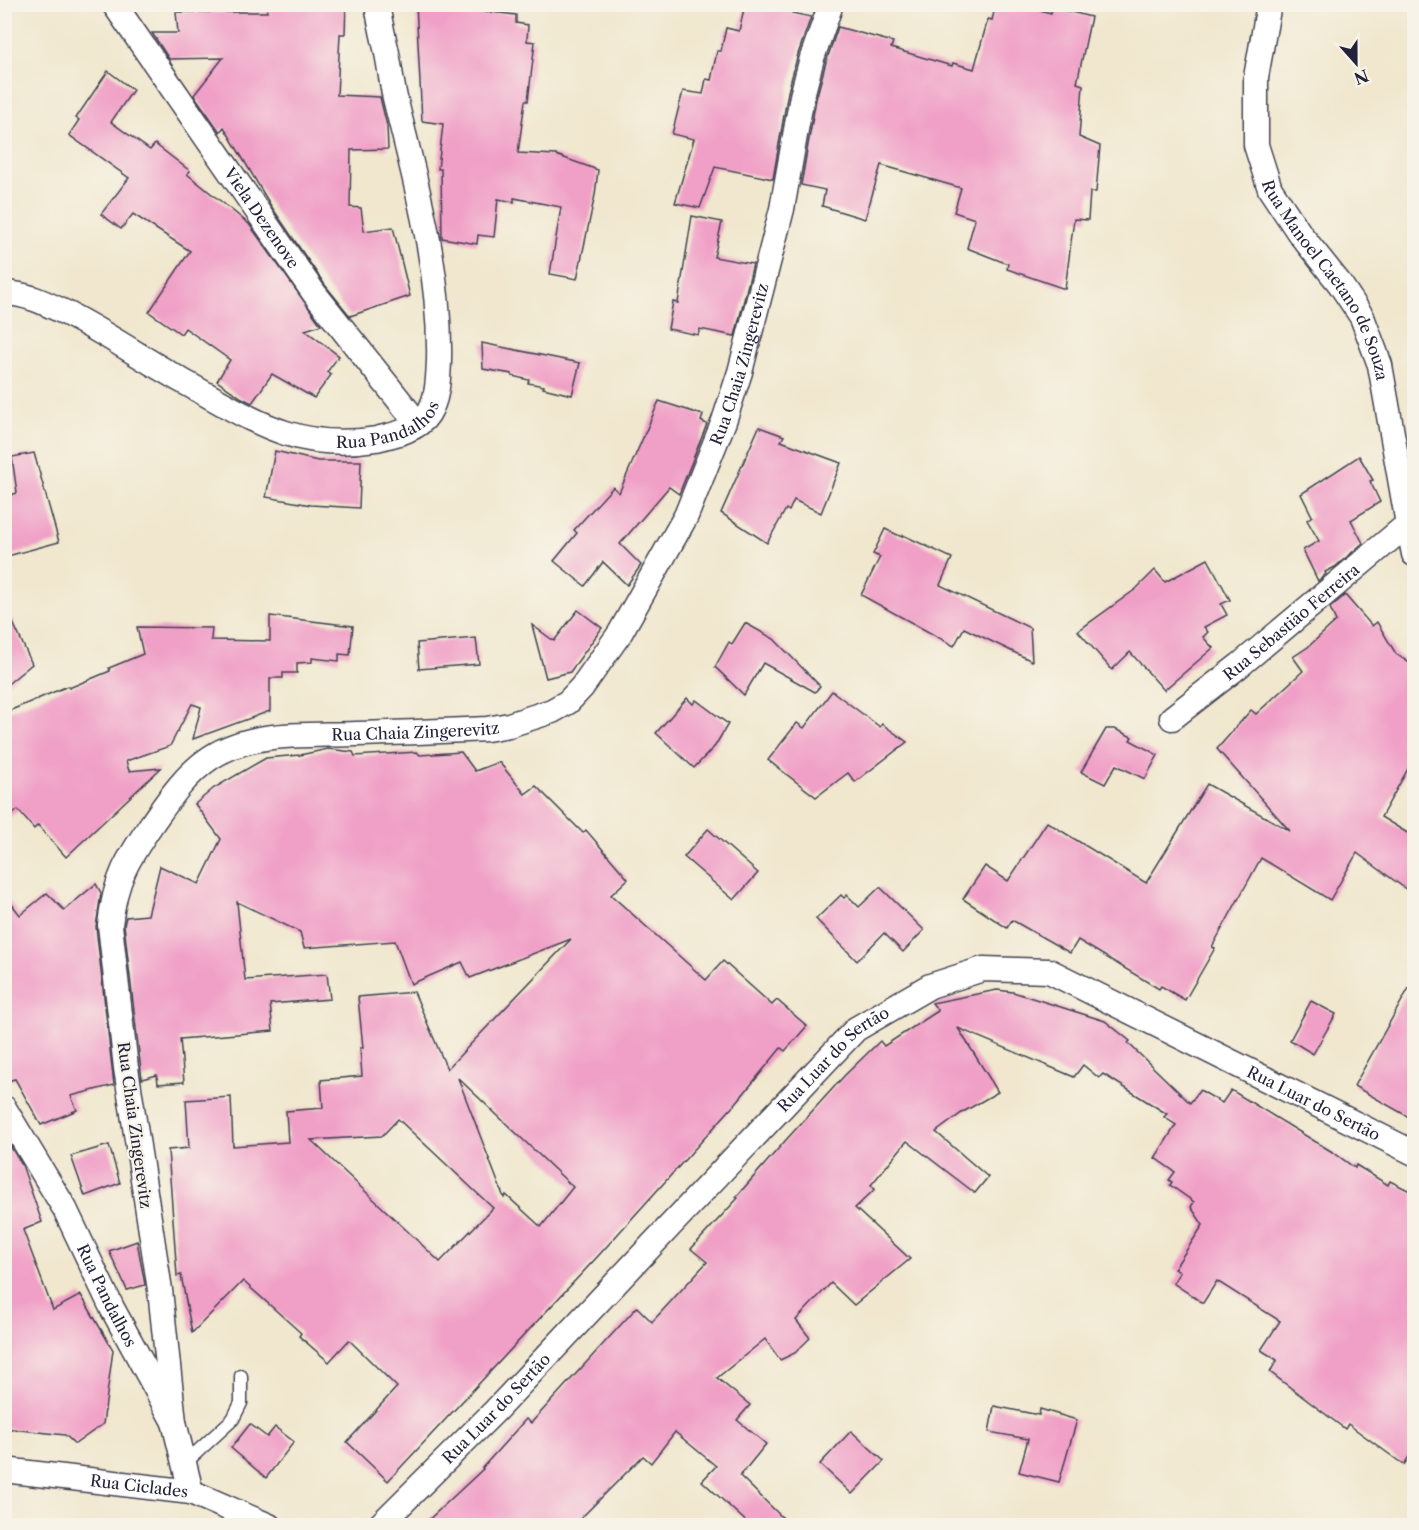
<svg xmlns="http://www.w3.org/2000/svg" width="1419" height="1530" viewBox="0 0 1419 1530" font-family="'Libre Caslon Text',serif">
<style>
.building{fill:#f09fc6;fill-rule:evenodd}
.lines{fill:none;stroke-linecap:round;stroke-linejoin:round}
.service-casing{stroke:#414051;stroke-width:15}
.minor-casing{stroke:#414051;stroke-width:27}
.service{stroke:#fff;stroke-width:12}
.minor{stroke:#fff;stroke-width:24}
.labels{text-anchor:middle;stroke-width:4.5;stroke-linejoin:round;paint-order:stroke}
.street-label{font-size:16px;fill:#22223b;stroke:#f7f3e8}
</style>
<rect width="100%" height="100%" fill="#f7f3e8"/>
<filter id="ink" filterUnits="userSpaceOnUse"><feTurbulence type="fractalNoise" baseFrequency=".0167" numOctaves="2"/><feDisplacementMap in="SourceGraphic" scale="12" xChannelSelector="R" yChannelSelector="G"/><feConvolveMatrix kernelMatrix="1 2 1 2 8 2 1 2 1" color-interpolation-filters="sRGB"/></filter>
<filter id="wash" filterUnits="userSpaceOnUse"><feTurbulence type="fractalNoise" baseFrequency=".008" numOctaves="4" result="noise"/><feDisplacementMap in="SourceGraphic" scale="24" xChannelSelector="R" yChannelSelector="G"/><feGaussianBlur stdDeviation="1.35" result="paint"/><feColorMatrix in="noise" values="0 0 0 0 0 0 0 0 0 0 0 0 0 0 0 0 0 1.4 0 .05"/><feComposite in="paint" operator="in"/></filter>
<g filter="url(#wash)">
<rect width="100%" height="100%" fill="#f0e7ce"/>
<g id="blocks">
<g class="building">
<polygon points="266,4 346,4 345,34 340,34 337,95 380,97 387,126 388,149 351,150 350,207 361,208 364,231 393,227 410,296 350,316 325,285 271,206 224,127 220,132 194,95 223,58 169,59 152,33 178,33 176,12 267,12"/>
<polygon points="416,4 468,4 468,9 516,15 516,23 528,25 527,41 535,42 528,101 525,101 518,153 556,155 598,170 595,195 577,279 550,274 561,207 514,198 514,202 498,199 494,237 478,235 477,244 442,238 441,169 438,169 443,124 422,121"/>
<polygon points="745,4 793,4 792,13 811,17 798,54 788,92 773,179 715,167 700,208 675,203 694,139 672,134 683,91 703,94 706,79 711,80 717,51 721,51 726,28 739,31"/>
<polygon points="996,4 1018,4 1051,13 1052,7 1091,17 1077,83 1083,85 1079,137 1100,146 1096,192 1090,192 1088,220 1074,219 1065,289 1007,269 1008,264 967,248 975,219 954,212 961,188 881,165 865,219 822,206 825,190 801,185 816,99 826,62 838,27 893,42 891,48 952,66 953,63 974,69 988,19 992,20"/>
<polygon points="108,71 133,90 111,122 150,150 155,144 190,171 187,174 249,224 321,325 305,330 339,356 327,372 331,375 314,398 272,374 252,403 242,398 217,381 230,360 185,328 181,334 149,312 190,251 133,214 121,229 101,214 129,178 69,135 79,120 76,118"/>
<polygon points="692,216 722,222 714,257 753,264 735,336 700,329 698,335 668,329 673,302 678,303"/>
<polygon points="482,343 580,363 572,395 543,388 544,386 528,383 529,380 512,376 512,374 483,369"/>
<polygon points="659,401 703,415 701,421 707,424 679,494 669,487 620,544 641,565 627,585 603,562 585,586 554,561 577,533 574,530 613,487 619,493"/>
<polygon points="759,427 784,436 781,441 841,463 821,513 794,500 789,511 786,509 767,543 721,513"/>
<polygon points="275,451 318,461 361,461 359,508 311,505 266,497"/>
<polygon points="34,453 59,542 4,557 4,497 17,493 12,457"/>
<polygon points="1359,456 1373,480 1370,481 1380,502 1351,520 1363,543 1335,567 1325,572 1326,574 1318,581 1303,550 1319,541 1307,520 1312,516 1301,494"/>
<polygon points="885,529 902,537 903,535 952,558 940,585 1030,628 1032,661 964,628 954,646 861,595 880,557 873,554"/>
<polygon points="1208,559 1230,600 1221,604 1227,615 1204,627 1208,632 1203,637 1213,648 1164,690 1130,652 1112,670 1078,631 1136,589 1155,570 1165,582"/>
<polygon points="1345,595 1372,626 1377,622 1396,654 1414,666 1414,758 1381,817 1414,837 1414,895 1357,853 1330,900 1261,858 1212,947 1215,948 1185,1000 1161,986 1159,989 1078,940 1070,953 1012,920 1007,928 963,899 985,866 1008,881 1047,822 1146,883 1207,784 1290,831 1217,749 1251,710 1256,714 1303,671 1293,657 1308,647 1336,621 1330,608"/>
<polygon points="4,603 32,664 4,687"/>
<polygon points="578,610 602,628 570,672 546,678 532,625 554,641"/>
<polygon points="270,616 353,626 350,655 339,654 339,661 312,658 312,662 297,663 297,673 283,673 283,678 270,678 270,711 193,739 201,707 192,704 170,746 126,761 129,771 161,768 66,857 38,825 34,829 18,810 4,821 4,713 68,686 69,688 110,671 109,668 143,654 137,627 212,628 211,640 270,641"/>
<polygon points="745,623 774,639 820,686 815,692 763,663 744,695 715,667 729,642 732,644"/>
<polygon points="476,638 479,664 419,669 417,643"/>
<polygon points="832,691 880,727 882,724 907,742 855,782 848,773 816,797 768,760 797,723 804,728"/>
<polygon points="687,698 693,704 696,700 728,724 715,746 694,768 656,733"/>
<polygon points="1106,729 1115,729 1132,737 1130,740 1158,755 1145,779 1116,765 1105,784 1081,772"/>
<path d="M 328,749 L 353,752 L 355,756 L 417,752 L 420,755 L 461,752 L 475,771 L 499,762 L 525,794 L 536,786 L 583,833 L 586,830 L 628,879 L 611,895 L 706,980 L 723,961 L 772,1005 L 777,1000 L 807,1026 L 785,1051 L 781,1048 L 736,1103 L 599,1255 L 388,1481 L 347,1442 L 397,1387 L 349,1340 L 329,1362 L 299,1336 L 301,1333 L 243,1281 L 192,1333 L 181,1275 L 177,1276 L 168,1150 L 189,1148 L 186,1100 L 231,1097 L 233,1146 L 288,1142 L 286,1111 L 323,1108 L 321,1080 L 362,1076 L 360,1048 L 363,1048 L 358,997 L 414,992 L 447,1069 L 571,939 L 470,978 L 462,962 L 411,984 L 395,941 L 304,948 L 300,932 L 237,902 L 245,980 L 327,974 L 330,999 L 270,1004 L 273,1031 L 180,1039 L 184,1082 L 158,1084 L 157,1075 L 142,1079 L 124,925 L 126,917 L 148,915 L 160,866 L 199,884 L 221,839 L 195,804 L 214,788 L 266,758 L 300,755 ZM 458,1078 L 573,1187 L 541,1227 L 506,1195 L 504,1198 ZM 398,1119 L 493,1208 L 440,1262 L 311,1140 L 382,1136 Z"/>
<polygon points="708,829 758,873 734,900 684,857"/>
<polygon points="96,884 101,893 96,927 114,1085 71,1096 77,1110 41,1125 15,1079 4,1082 4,894 20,915 47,893 64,910"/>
<polygon points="880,887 924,930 903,952 884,933 857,961 816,919 841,895 844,898 847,895 859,907"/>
<polygon points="1414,979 1414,1120 1354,1086"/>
<polygon points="997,990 1013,992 1105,1021 1130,1041 1128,1043 1190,1103 1200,1090 1222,1103 1231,1090 1334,1153 1355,1168 1356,1165 1388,1185 1390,1181 1414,1193 1414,1448 1404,1465 1348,1424 1345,1429 1270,1372 1277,1360 1261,1350 1280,1321 1217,1281 1203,1303 1173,1283 1180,1272 1174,1269 1203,1225 1191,1207 1194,1202 1170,1185 1172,1182 1169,1180 1175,1172 1155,1158 1176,1125 1164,1117 1167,1114 1103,1074 1099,1078 1083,1065 1074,1077 958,1028 998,1092 963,1112 936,1132 988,1177 975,1193 907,1141 871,1185 875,1189 855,1208 910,1259 854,1305 831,1283 796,1320 810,1338 795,1353 780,1360 765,1339 717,1378 750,1405 737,1420 766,1444 740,1476 791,1526 751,1526 702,1481 716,1466 675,1432 651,1463 643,1456 573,1526 422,1526 483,1469 482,1468 526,1419 531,1423 637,1307 652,1322 707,1262 691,1249 738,1198 736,1197 785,1141 845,1075 880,1041 884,1046 938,1011 932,1003"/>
<polygon points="1311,1001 1336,1014 1313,1054 1290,1040"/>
<polygon points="4,1136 22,1165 42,1222 23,1230 53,1310 81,1295 113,1350 103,1424 75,1444 65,1435 4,1428"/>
<polygon points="109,1145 120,1183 85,1196 71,1156"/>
<polygon points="137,1241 145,1285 127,1290 109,1251"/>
<polygon points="994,1406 1039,1415 1040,1409 1077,1420 1059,1482 1019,1472 1028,1439 989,1432"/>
<polygon points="250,1424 267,1437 275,1427 294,1442 266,1478 231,1448"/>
<polygon points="851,1431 884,1461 852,1494 820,1464"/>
</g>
</g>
</g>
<g filter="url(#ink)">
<use href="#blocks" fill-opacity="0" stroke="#414051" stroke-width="1.5"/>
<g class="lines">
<g class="service-casing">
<polyline id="service" points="185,1463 233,1419 241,1403 241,1376"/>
</g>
<g class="minor-casing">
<g id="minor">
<path id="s1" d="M 114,4 L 314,293 L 418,424"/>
<path id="s2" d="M 1269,4 L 1256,77 L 1256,145 L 1270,189 L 1300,234 L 1340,284 L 1362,317 L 1380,365 L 1408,524 L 1414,554"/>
<path id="s3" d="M 4,293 C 29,294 47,304 68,314 C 109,335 146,361 186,383 C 253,420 296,452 376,439 C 394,435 418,430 428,414 C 438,398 438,380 439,361 C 441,273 417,187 396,102 C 391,83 390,64 385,44 C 382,31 379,18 377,4"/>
<path id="s4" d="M 1172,718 L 1240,665 L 1408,524"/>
<path id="s5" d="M 4,1108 L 65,1209 L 112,1308 L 174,1422 L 191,1492"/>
<path id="s6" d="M 174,1422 L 160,1290 L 126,1068 L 110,925 C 115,879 127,860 153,822 C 169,799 186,774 210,758 C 252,730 307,736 356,734 C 400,733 444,731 487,729 L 509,725 L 552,711 L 568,702 L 582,687 L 620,633 L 686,516 L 724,421 L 740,372 L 782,209 L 802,96 L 812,58 L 831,4"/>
<path id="s7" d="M 4,1470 L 191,1492 L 269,1526"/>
<path id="s8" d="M 379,1526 L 495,1411 L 856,1029 L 930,986 L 983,969 L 1049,971 L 1414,1153"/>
</g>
</g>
<use href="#service" class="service"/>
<use href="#minor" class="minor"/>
</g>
</g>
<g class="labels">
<g class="street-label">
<text dy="6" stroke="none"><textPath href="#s1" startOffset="260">Viela Dezenove</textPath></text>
<text dy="6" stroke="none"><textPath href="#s2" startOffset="296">Rua Manoel Caetano de Souza</textPath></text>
<text dy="6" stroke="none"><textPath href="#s6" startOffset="1450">Rua Chaia Zingerevitz</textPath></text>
<text dy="6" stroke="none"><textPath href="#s3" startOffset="424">Rua Pandalhos</textPath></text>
<text dy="6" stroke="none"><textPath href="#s4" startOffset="153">Rua Sebastião Ferreira</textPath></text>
<text dy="6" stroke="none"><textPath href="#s6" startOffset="910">Rua Chaia Zingerevitz</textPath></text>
<text dy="6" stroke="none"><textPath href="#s8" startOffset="652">Rua Luar do Sertão</textPath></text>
<text dy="6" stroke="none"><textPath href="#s8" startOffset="1192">Rua Luar do Sertão</textPath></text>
<text transform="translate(135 1125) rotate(82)" y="6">Rua Chaia Zingerevitz</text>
<text dy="6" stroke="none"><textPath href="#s5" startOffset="214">Rua Pandalhos</textPath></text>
<text dy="6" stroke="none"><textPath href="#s8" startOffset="166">Rua Luar do Sertão</textPath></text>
<text dy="6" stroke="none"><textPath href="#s7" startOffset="136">Rua Ciclades</textPath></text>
</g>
</g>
<rect width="1419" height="1530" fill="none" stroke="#f7f3e8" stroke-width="24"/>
<g transform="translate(1356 63) rotate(159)" stroke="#f7f3e8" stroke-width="4.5" paint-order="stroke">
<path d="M0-4.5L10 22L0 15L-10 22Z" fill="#22223b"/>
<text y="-9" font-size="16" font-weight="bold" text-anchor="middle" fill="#22223b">N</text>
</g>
</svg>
